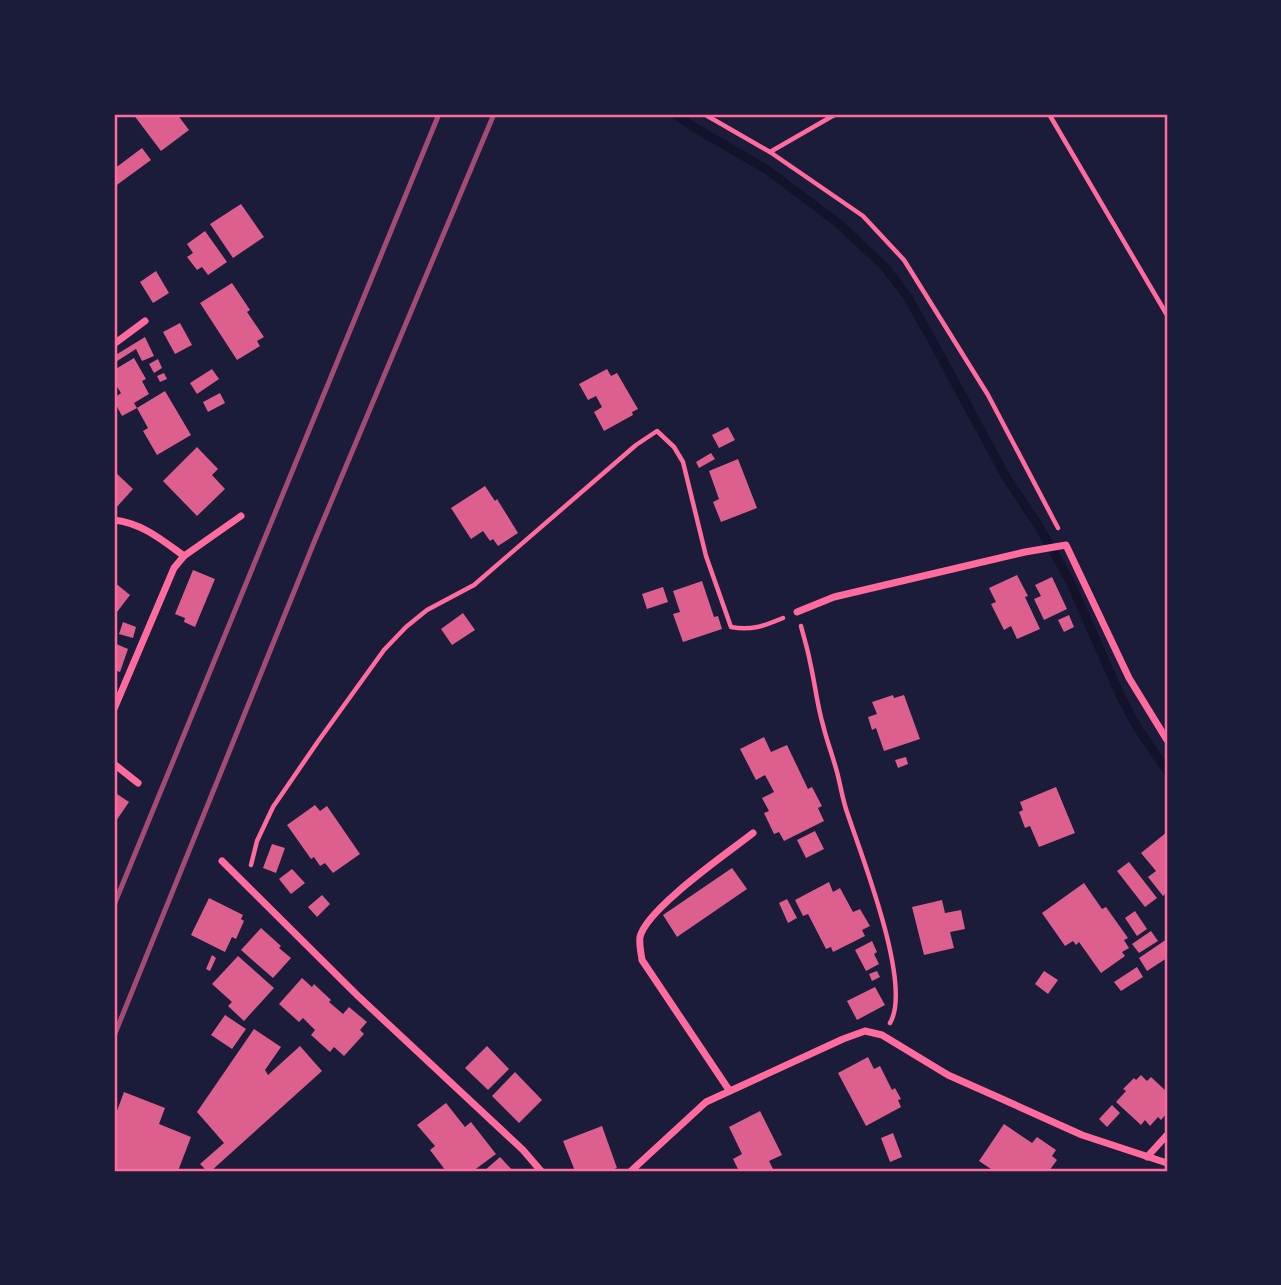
<svg xmlns="http://www.w3.org/2000/svg" width="1281" height="1285" viewBox="0 0 1281 1285" font-family="'Asap Condensed',sans-serif">
<style>
.lines{fill:none;stroke-linecap:round;stroke-linejoin:round}
.stream{stroke:#12122b;stroke-width:9}
.building{fill:#dd5f8e}
.path{stroke:#ff6b9d;stroke-width:4.5}
.minor{stroke:#ff6b9d;stroke-width:7}
.rail{stroke:#a44b75;stroke-width:5}
.neatline{fill:none;stroke:#ff6b9d;stroke-width:2.5}
</style>
<rect width="100%" height="100%" fill="#1b1b3a"/>
<g class="lines">
<polyline class="stream" points="675,114 692,126 766,169 838,223 884,266 907,296 932,340 1006,477 1038,525 1069,579 1120,695 1137,727 1167,771"/>
</g>
<g class="building">
<polygon points="133,114 177,114 189,130 161,151"/>
<polygon points="142,148 151,160 114,187 114,169"/>
<polygon points="241,204 264,237 233,258 210,224"/>
<polygon points="205,231 227,262 208,275 202,267 197,270 187,257 193,253 187,244"/>
<polygon points="156,271 169,293 153,303 140,282"/>
<polygon points="232,283 250,310 247,312 264,337 257,341 260,346 237,360 200,303"/>
<polygon points="180,323 192,345 175,354 163,332"/>
<polygon points="145,337 154,356 142,361 136,349 114,363 114,356"/>
<polygon points="134,358 146,379 142,381 149,394 134,403 137,408 122,416 114,401 114,398 121,393 114,382 114,370"/>
<polygon points="158,359 162,368 154,373 149,364"/>
<polygon points="212,369 219,379 197,394 190,383"/>
<polygon points="607,369 611,376 617,373 638,409 632,412 633,415 604,431 594,412 602,407 596,396 588,400 579,384"/>
<polygon points="164,373 167,379 160,382 157,376"/>
<polygon points="165,391 191,435 157,455 143,431 148,428 137,408"/>
<polygon points="220,393 225,403 208,412 203,402"/>
<polygon points="728,427 735,440 719,448 712,435"/>
<polygon points="197,447 218,469 212,475 225,489 197,516 163,481"/>
<polygon points="711,453 715,459 699,468 696,462"/>
<polygon points="738,459 757,508 721,522 713,502 719,499 709,471"/>
<polygon points="114,471 133,489 115,509 114,508"/>
<polygon points="485,486 495,501 497,499 518,533 498,546 493,539 490,541 483,531 471,539 451,508"/>
<polygon points="193,570 215,579 195,627 184,622 185,618 175,614"/>
<polygon points="1017,575 1028,596 1025,597 1040,629 1017,639 1011,626 1004,630 991,604 996,602 989,588"/>
<polygon points="1052,577 1067,609 1044,620 1034,599 1041,596 1035,585"/>
<polygon points="702,581 714,617 718,616 722,629 683,642 673,614 680,612 673,591"/>
<polygon points="114,582 130,595 114,616"/>
<polygon points="663,587 668,602 647,609 642,594"/>
<polygon points="463,613 475,630 452,645 441,629"/>
<polygon points="1069,615 1074,627 1064,632 1058,620"/>
<polygon points="123,622 136,627 133,638 119,634"/>
<polygon points="114,643 128,649 120,672 114,670"/>
<polygon points="893,695 894,698 904,695 920,739 884,751 876,728 872,730 868,717 877,714 872,702"/>
<polygon points="764,737 771,752 787,745 808,789 812,787 822,806 818,808 824,821 784,841 779,832 774,834 764,813 769,811 762,798 774,792 765,775 756,780 740,749"/>
<polygon points="906,757 908,764 898,768 895,760"/>
<polygon points="1056,787 1075,833 1039,847 1030,826 1025,828 1019,812 1023,810 1020,802"/>
<polygon points="114,792 129,802 114,824"/>
<polygon points="315,805 320,811 327,806 360,854 333,873 325,863 320,866 314,857 311,859 287,825"/>
<polygon points="815,831 824,849 806,858 797,840"/>
<polygon points="1167,832 1167,892 1163,896 1148,877 1156,871 1141,853"/>
<polygon points="272,844 285,848 276,873 263,868"/>
<polygon points="1129,862 1157,898 1145,907 1117,871"/>
<polygon points="732,868 747,889 677,937 663,915"/>
<polygon points="292,869 305,883 291,894 279,879"/>
<polygon points="829,882 833,892 840,888 853,912 860,909 870,926 862,930 865,936 833,952 831,947 826,949 808,914 803,916 795,900"/>
<polygon points="1084,883 1102,909 1106,907 1128,938 1124,940 1129,948 1122,952 1125,956 1101,973 1079,942 1076,945 1073,941 1065,946 1042,913"/>
<polygon points="322,895 330,904 317,917 308,907"/>
<polygon points="209,898 243,915 241,919 244,921 236,939 232,937 225,952 191,935"/>
<polygon points="787,899 797,918 788,923 779,903"/>
<polygon points="942,900 945,913 961,910 965,929 950,932 954,948 924,955 912,907"/>
<polygon points="1135,911 1147,929 1137,936 1125,918"/>
<polygon points="261,928 281,946 279,948 291,958 273,978 241,950"/>
<polygon points="1151,931 1158,941 1139,953 1132,944"/>
<polygon points="1167,939 1167,958 1147,971 1139,958"/>
<polygon points="872,941 877,952 874,954 879,964 866,971 855,950"/>
<polygon points="212,955 216,958 210,971 206,969"/>
<polygon points="238,956 274,988 244,1021 228,1006 232,1002 212,984"/>
<polygon points="1137,967 1143,977 1121,991 1114,982"/>
<polygon points="877,971 880,977 872,981 869,974"/>
<polygon points="1044,971 1058,980 1048,994 1035,984"/>
<polygon points="302,978 312,987 314,984 331,1000 329,1002 343,1014 349,1007 367,1022 360,1030 364,1034 344,1056 334,1047 330,1052 311,1035 315,1030 303,1018 299,1022 279,1004"/>
<polygon points="875,987 885,1005 857,1020 847,1001"/>
<polygon points="225,1015 246,1029 232,1049 211,1035"/>
<polygon points="254,1029 281,1047 265,1070 268,1075 300,1046 322,1071 211,1171 207,1171 200,1164 224,1143 197,1112"/>
<polygon points="487,1046 509,1069 488,1090 465,1068"/>
<polygon points="868,1057 874,1069 880,1066 892,1090 895,1088 901,1099 898,1100 901,1107 866,1126 838,1073"/>
<polygon points="515,1072 542,1100 519,1123 492,1096"/>
<polygon points="1141,1075 1147,1081 1151,1077 1167,1092 1167,1113 1161,1120 1158,1117 1150,1126 1145,1120 1141,1125 1116,1102 1126,1091 1123,1089 1134,1078 1136,1080"/>
<polygon points="124,1092 165,1108 159,1124 191,1137 178,1171 114,1171 114,1119"/>
<polygon points="446,1103 465,1127 471,1122 496,1154 473,1171 446,1171 430,1150 435,1146 417,1125"/>
<polygon points="1112,1105 1120,1113 1107,1127 1099,1119"/>
<polygon points="760,1111 782,1155 769,1161 773,1169 770,1171 739,1171 733,1159 742,1154 729,1127"/>
<polygon points="1004,1124 1032,1143 1037,1137 1056,1150 1052,1156 1057,1160 1049,1171 994,1171 979,1161"/>
<polygon points="602,1126 617,1168 608,1171 575,1171 563,1141"/>
<polygon points="893,1133 902,1157 890,1162 881,1138"/>
<polygon points="500,1157 513,1171 484,1171"/>
</g>
<g class="lines">
<g class="path">
<polyline points="704,114 770,152 863,216 904,260 988,395 1058,528"/>
<polyline points="1049,114 1167,315"/>
<polyline points="770,152 836,114"/>
<path d="M 801,626 C 804,638 808,650 810,662 C 815,683 817,705 823,725 C 827,742 834,759 838,776 C 841,788 843,801 847,812 C 861,855 913,985 890,1023"/>
<path d="M 251,865 L 257,841 L 273,807 L 319,740 L 384,650 L 406,627 L 427,610 L 474,585 L 636,445 L 657,431 L 674,447 L 683,462 L 706,556 L 731,627 C 751,631 764,626 783,618"/>
</g>
<g class="minor">
<polyline points="114,344 145,321"/>
<path d="M 114,520 C 142,523 162,540 184,556"/>
<polyline points="797,612 834,597 1025,552 1066,545 1129,678 1167,740"/>
<polyline points="114,709 174,568 184,556 241,516"/>
<polyline points="114,764 138,783"/>
<polyline points="222,861 358,996 523,1150 541,1171"/>
<path d="M 729,1090 L 642,960 C 641,953 639,944 640,937 C 646,909 729,852 753,833"/>
<polyline points="1147,1157 1167,1135"/>
<polyline points="631,1171 706,1102 843,1039 865,1031 882,1035 948,1075 1002,1099 1082,1135 1167,1163"/>
</g>
<g class="rail">
<polyline points="114,905 439,114"/>
<polyline points="114,1036 315,540 494,114"/>
</g>
</g>
<rect width="1281" height="1285" fill="none" stroke="#1b1b3a" stroke-width="231"/>
<rect x="116" y="116" width="1050" height="1054" class="neatline"/>
</svg>
